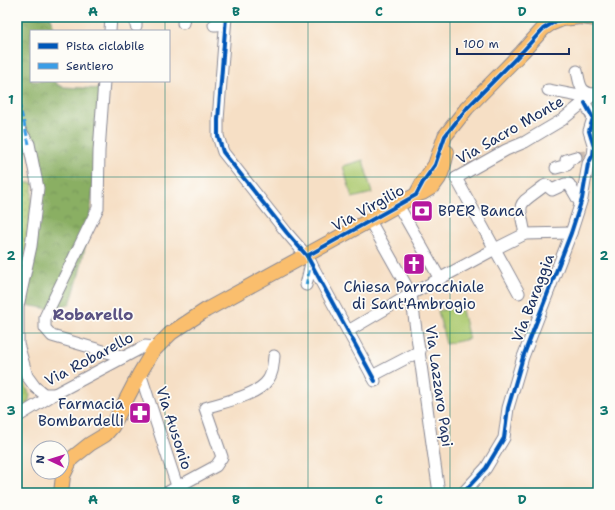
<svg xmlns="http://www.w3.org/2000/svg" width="615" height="510" viewBox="0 0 615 510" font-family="'Shantell Sans',sans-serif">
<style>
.forest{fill:url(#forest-crowns);stroke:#526f61}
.park{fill:url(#park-dots);stroke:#647d68}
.pitch{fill:#aecb72;stroke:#647d68}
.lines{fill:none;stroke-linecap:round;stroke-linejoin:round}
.minor-tunnel{stroke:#cabcb0;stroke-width:11;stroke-dasharray:11 5.5;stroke-linecap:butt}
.minor-casing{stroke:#888792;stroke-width:13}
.major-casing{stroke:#888792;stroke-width:16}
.minor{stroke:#fff;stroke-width:11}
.major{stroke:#fabe6d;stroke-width:14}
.quiet{stroke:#3b9de6;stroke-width:3;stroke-dasharray:6 3;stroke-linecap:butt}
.cycleway-casing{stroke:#fdfcf7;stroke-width:6}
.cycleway{stroke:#0057b8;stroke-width:4}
.grid{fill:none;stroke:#0f766e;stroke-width:1;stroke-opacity:0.55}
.labels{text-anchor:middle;stroke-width:3.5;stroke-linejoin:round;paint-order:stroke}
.street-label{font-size:15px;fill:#1b2f5e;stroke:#fdfcf7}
.poi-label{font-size:15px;fill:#1b2f5e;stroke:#fdfcf7;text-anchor:start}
.neighbourhood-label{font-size:16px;font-weight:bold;fill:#5b5383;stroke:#fdfcf7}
.neatline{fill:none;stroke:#0f766e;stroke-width:1.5}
.grid-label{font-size:13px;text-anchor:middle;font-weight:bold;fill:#0f766e}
</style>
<defs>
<pattern id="forest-crowns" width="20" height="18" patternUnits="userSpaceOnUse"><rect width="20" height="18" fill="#8aaf64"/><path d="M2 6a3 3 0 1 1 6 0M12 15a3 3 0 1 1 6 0" fill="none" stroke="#708f56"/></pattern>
<pattern id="park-dots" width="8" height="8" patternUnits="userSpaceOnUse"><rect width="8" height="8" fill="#aecb72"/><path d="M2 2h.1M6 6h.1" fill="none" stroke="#8da561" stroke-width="1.8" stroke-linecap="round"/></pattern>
</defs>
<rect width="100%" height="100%" fill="#fdfcf7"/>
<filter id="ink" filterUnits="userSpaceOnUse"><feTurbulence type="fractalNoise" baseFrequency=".025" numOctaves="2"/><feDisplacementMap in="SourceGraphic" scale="8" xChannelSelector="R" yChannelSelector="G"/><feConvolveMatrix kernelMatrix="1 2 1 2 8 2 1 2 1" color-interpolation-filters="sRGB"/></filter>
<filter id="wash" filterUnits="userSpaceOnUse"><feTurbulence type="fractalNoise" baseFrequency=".012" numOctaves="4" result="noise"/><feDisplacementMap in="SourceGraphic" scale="16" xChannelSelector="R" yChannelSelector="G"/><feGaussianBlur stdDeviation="0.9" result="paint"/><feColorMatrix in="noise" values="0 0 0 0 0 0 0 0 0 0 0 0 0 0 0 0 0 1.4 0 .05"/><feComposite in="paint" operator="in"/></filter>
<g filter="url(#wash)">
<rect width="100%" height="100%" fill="#f6dfc5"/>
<path class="forest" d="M 17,17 L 51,17 L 53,26 L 52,31 L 31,31 L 31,81 L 55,81 L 58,85 L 64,87 L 100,89 C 95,161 94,236 70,304 L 49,309 L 21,304 L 42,187 L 29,153 L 17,133 Z"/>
<g class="park">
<polygon points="17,183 33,183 28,241 17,286"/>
<polygon points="17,363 21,377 30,395 28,404 17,411"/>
</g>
<g class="pitch">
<polygon points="363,160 372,193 352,198 343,166"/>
<polygon points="461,306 469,339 446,344 438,311"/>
</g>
</g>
<g filter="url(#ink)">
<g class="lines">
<polyline class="minor-tunnel" points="576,157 586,156"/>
<g class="minor-casing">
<g id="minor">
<polyline points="226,17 218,120 218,136 223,152 287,233 307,256 375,381"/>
<polyline points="183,23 184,17"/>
<polyline points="214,25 217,25 218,17"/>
<polyline points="136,26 136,17"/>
<polyline points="110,31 111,17"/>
<path d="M 577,71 C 580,83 579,93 594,94"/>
<polyline points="104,81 99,151 98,208 45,317 45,328 52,336 124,357"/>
<polyline points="548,90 589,98"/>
<polyline points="17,125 29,144 38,188 31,246 18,306 18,344 27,376 35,387 44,394 55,394"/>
<polyline points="556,168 567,165 566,160 576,157"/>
<polyline points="456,178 506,150 525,142 540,133 562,120 589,98 598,92"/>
<polyline points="456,178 519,293"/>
<polyline points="398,205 440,279"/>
<polyline points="370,221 411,294 439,493"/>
<path d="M 525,234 C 518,199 517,207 544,186 L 546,185 L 552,190 L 565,184 L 569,184 L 580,203"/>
<polyline points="306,285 311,263"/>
<polyline points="348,331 411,294 495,249 525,234 571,233"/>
<polyline points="140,373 179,492"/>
<polyline points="372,376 420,351"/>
<polyline points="17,417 51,396 145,346 156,347"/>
<path d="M 166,493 L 216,466 L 222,457 L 205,408 C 223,402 257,396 268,380 C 273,373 273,365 274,356"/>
<polyline points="463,493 486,468 504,438 508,408 523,357 571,233 582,199 588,164 593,155 594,147 589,131 593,118 585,103"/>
</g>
</g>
<g class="major-casing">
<g id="major">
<path d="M 416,195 C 439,189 443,172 447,152"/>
<polyline points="61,493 63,476 71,459 90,444 105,435 112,427 140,373 153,351 171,333 206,310 416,195 423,182 435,165 445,136 467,108 522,52 543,29 550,24 562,19 580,17 598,19"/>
</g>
</g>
<use href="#minor" class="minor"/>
<use href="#major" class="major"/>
<g class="quiet">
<polyline points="17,95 29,144"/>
<polyline points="306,285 311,263"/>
</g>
<g class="cycleway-casing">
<g id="cycleway">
<polyline points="226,17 218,120 218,136 223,152 287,233 307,256 375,381"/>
<polyline points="307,256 416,195 423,182 435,165 445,136 467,108 522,52 543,29 556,21 573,17"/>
<polyline points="463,493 486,468 504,438 508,408 523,357 571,233 582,199 588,164 593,155 594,147 589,131 593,118 585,103"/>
</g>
</g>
<use href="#cycleway" class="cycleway"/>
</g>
</g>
<path class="grid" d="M 165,17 L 165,31M 308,17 L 308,493M 450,17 L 450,493M 165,81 L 165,493M 17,177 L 598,177M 17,333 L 598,333"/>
<defs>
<g id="bank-square" transform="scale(1.15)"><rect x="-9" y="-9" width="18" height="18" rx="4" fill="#b5179e" stroke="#fdfcf7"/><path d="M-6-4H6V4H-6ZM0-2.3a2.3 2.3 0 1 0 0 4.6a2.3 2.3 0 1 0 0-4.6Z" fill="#fff"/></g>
<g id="church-square" transform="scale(1.15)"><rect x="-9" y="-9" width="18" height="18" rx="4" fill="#b5179e" stroke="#fdfcf7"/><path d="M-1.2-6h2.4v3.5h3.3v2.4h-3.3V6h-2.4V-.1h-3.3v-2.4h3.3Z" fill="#fff"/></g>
<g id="pharmacy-square" transform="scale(1.15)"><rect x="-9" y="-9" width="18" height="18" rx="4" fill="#b5179e" stroke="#fdfcf7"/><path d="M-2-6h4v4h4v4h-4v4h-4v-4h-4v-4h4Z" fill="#fff"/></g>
</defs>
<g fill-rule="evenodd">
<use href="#bank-square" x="422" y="211"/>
<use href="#church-square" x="414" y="264"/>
<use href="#pharmacy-square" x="140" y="413"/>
</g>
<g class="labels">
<g class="street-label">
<text transform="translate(510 130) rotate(-30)" y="5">Via Sacro Monte</text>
<text transform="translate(368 208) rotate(-29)" y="5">Via Virgilio</text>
<text transform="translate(533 298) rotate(-69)" y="5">Via Baraggia</text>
<text transform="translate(89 359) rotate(-28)" y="5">Via Robarello</text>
<text transform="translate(439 386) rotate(82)" y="5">Via Lazzaro Papi</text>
<text transform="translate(174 428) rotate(72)" y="5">Via Ausonio</text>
</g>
<g class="poi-label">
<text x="438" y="216">BPER Banca</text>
<text x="414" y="292" text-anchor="middle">Chiesa Parrocchiale<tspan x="414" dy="17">di Sant'Ambrogio</tspan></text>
<text x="124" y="409" text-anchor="end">Farmacia<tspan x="124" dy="17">Bombardelli</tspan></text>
</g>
<g class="neighbourhood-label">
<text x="93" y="320">Robarello</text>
</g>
</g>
<rect width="615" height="510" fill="none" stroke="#fdfcf7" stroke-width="44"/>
<rect x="30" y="30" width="140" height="52" fill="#fdfcf7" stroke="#a3aaba"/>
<rect x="38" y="43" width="20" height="6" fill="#0057b8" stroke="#a3aaba"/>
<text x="66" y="50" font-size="12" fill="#1b2f5e">Pista ciclabile</text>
<rect x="38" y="63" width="20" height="6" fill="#3b9de6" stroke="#a3aaba"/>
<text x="66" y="70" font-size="12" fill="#1b2f5e">Sentiero</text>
<g transform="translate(50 460) rotate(274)"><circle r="19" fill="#fdfcf7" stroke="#a3aaba"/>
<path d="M0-3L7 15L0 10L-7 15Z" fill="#b5179e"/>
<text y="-6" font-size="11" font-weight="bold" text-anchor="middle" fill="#1b2f5e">N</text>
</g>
<path d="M457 48v6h112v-6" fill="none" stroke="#1b2f5e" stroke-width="2"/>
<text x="463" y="48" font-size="12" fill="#1b2f5e" stroke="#fdfcf7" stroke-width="3" paint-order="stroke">100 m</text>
<rect x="22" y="22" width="571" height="466" class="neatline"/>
<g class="grid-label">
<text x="93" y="16">A</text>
<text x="236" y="16">B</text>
<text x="379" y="16">C</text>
<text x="522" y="16">D</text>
<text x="11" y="104">1</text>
<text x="604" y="104">1</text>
<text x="11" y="260">2</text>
<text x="604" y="260">2</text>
<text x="11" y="415">3</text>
<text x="604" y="415">3</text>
<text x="93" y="504">A</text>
<text x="236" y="504">B</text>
<text x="379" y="504">C</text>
<text x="522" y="504">D</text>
</g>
</svg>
